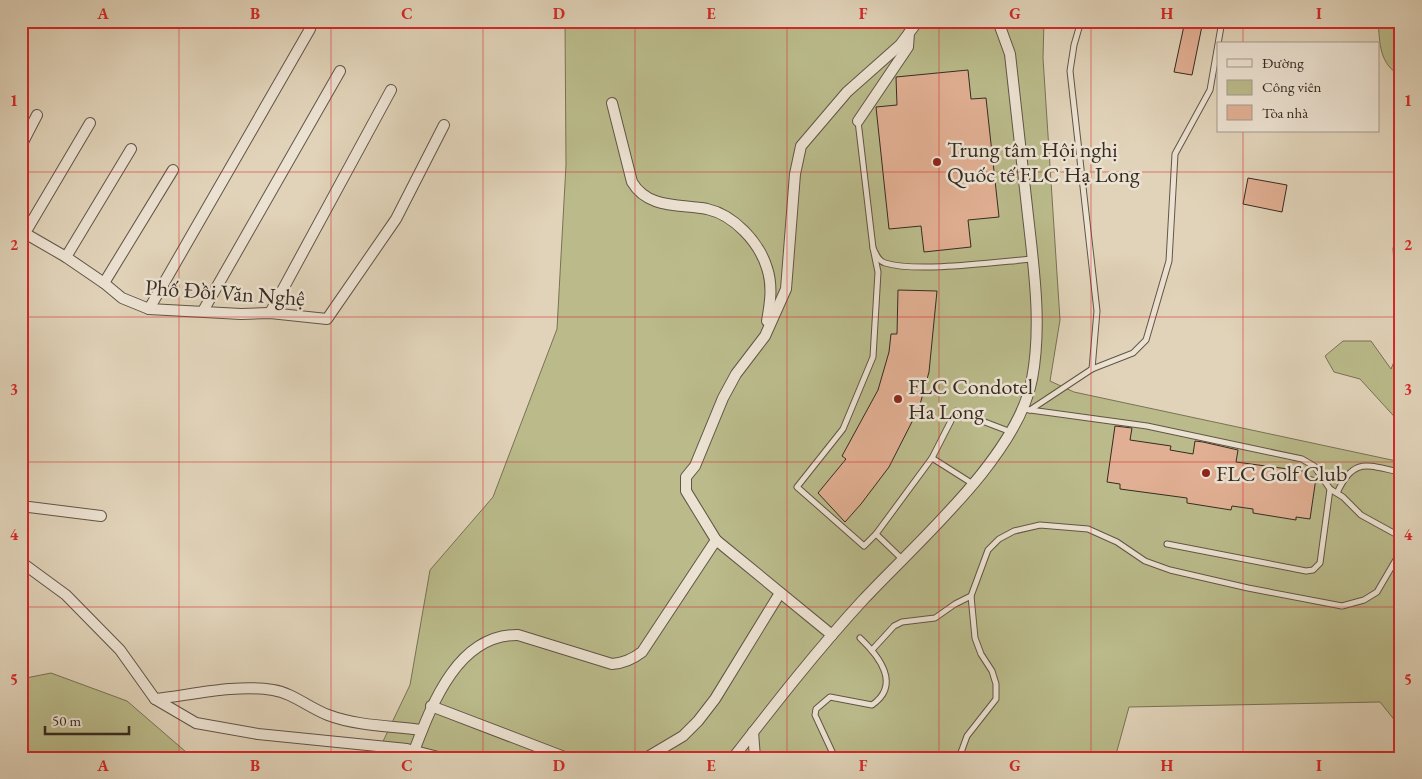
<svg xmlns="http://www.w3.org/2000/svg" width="1422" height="779" viewBox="0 0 1422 779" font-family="'EB Garamond',serif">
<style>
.green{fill:#baba8a;stroke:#787256}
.building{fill:#e1af93;stroke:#362b21}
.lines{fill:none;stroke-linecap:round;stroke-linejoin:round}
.lane-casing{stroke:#615547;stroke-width:7}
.street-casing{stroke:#615547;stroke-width:12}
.lane{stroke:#ece2d2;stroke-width:5}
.street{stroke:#ece2d2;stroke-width:10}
.grid{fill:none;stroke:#d62828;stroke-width:1;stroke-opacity:0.55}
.poi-dot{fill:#8f2418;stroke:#ece2d2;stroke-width:2}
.labels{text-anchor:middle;stroke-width:5;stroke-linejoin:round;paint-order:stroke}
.poi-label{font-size:22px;fill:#362b21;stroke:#ece2d2;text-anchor:start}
.street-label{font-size:22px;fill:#362b21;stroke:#ece2d2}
.neatline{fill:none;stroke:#d62828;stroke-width:2}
.grid-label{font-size:16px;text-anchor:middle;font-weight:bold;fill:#d62828}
</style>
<rect width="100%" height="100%" fill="#e1d3b9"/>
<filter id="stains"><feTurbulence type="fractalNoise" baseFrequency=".004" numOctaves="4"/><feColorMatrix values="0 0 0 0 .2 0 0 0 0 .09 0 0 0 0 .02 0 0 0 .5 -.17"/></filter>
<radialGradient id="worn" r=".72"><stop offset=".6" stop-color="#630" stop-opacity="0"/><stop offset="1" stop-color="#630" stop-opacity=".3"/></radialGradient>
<g class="green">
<polygon points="565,21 1044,21 1043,58 1060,320 1050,381 1074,392 1401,462 1401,728 1380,702 1129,707 1115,758 375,758 410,685 430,570 493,497 557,329 566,165"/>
<path d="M 1378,21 L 1401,21 L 1401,76 C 1379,64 1380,44 1378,21 Z"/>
<polygon points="1401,234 1401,314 1397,309 1393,248"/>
<polygon points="1343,341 1371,341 1391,369 1401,345 1401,424 1360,379 1334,372 1325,356"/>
<polygon points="51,673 127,701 193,758 21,758 21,679"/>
</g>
<g class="building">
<polygon points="1185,21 1203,21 1192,75 1174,72"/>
<polygon points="968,70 971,99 986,98 999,217 968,220 971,247 924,252 921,226 889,229 876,107 897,105 896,77"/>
<polygon points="1248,178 1287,185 1282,212 1243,204"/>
<polygon points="898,290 937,291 929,372 919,408 889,467 861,504 845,522 818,493 846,459 842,456 878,390 889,352 891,334 897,334"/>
<polygon points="1115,426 1132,428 1130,440 1171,446 1170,450 1193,454 1195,441 1203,442 1238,450 1236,462 1303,471 1303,475 1316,478 1310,519 1296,517 1296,520 1253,513 1253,509 1232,506 1231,510 1187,503 1187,498 1120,489 1120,484 1107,482"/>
</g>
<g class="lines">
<g class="lane-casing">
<g id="lane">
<polyline points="1081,21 1074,45 1070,71 1097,311 1092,369"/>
<path d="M 858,121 L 873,248 C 876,254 878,261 885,263 C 917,273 996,262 1033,259"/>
<polyline points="873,248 878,272 873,357 843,429 797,487 864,546 876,534 902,559"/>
<polyline points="1023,409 1147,426 1302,459 1314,466 1330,489 1320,563 1313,570 1306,571 1167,544"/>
<polyline points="1030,410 1092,369 1133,353 1146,340 1169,261 1175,154 1210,90 1222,21"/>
<polyline points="932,458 956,411 1011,432"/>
<polyline points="1330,489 1343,497 1361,515 1401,537"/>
<path d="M 1337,493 C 1354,456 1367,466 1401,472"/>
<polyline points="876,534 932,458 973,484"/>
<polyline points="872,650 894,626 902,622 935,618 955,604 971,596"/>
<path d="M 835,758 L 815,715 L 816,709 L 830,697 L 872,705 C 901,685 880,657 860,638"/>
<polyline points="959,758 967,736 996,699 996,684 992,671 981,654 975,638 971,596 988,550 999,539 1014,531 1040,525 1088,529 1117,542 1145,561 1170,570 1248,588 1342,606 1364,600 1377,592 1401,551"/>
</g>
</g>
<g class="street-casing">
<g id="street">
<polyline points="107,21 108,23"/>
<path d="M 612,103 L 632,182 C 648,209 679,204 707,209 C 734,215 759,242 767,268 C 773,286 770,304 767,321"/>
<polyline points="858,121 908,47 909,33"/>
<polyline points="21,146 37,115"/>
<polyline points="21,231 66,257 104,283 122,298 149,309 241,314 270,313 327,319 396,219 444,125"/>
<polyline points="25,233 90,123"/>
<polyline points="66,257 131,149"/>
<polyline points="104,283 173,170"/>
<polyline points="149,309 310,29"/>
<polyline points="203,311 340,71"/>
<polyline points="270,313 391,90"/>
<polyline points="21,506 101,516"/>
<polyline points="21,562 66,595 120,650 155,699 196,723 258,734 407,749 442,758"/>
<polyline points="832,635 716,540 686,491 686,477 695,466 723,398 736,374 765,336 786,289 795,174 801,146 847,92 900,45 918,21"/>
<path d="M 155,699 C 191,695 237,684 273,690 C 293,693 309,708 328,715 C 357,726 392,726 422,730"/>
<polyline points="431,706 567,758"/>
<polyline points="753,732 755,758"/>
<path d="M 414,751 C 432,704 458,634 518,635 L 612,664 C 625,663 633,659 642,652 L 716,540"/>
<polyline points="646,758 683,736 698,721 715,699 780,593"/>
<path d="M 733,758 C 775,704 817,650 863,600 C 916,543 1018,456 1032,379 C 1042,326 1034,269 1028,216 C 1022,162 1016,108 1010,54 L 998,21"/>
</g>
</g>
<use href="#lane" class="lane"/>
<use href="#street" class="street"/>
</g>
<path class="grid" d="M 179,21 L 179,758M 331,21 L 331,758M 483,21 L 483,758M 635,21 L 635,758M 787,21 L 787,758M 939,21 L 939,758M 1091,21 L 1091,758M 1243,21 L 1243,44M 1243,131 L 1243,758M 21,172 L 1401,172M 21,317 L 1401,317M 21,462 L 1401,462M 21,607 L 1401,607"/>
<g class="poi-dot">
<circle cx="937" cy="162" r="5"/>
<circle cx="898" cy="399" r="5"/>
<circle cx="1206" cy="473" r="5"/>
</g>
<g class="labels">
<g class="poi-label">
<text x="947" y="157">Trung tâm Hội nghị<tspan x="947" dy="25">Quốc tế FLC Hạ Long</tspan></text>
<text x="908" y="394">FLC Condotel<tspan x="908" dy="25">Ha Long</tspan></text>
<text x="1216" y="481">FLC Golf Club</text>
</g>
<g class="street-label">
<text transform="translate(225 292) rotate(4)" y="8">Phố Đồi Văn Nghệ</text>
</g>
</g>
<rect width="1422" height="779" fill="none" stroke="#e1d3b9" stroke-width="55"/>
<rect x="1217" y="42" width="162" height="90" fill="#ece2d2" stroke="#a3998b"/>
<rect x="1227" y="59" width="25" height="8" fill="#ece2d2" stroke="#a3998b"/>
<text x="1262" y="68" font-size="15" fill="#362b21">Đường</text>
<rect x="1227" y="80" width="25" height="15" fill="#baba8a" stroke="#a3998b"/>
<text x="1262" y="92" font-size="15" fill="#362b21">Công viên</text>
<rect x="1227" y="105" width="25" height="15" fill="#e1af93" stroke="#a3998b"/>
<text x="1262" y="118" font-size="15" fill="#362b21">Tòa nhà</text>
<path d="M45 726v8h84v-8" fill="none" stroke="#362b21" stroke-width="2.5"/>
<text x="52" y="726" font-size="15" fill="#362b21" stroke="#ece2d2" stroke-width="4" paint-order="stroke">50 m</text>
<rect x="28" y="28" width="1366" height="724" class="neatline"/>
<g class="grid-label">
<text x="103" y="19">A</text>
<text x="255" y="19">B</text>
<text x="407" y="19">C</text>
<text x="559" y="19">D</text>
<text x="711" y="19">E</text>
<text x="863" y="19">F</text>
<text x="1015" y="19">G</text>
<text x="1167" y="19">H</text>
<text x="1319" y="19">I</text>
<text x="14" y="106">1</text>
<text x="1408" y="106">1</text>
<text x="14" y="250">2</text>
<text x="1408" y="250">2</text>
<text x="14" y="395">3</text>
<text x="1408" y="395">3</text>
<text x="14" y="540">4</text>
<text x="1408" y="540">4</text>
<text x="14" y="685">5</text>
<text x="1408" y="685">5</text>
<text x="103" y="771">A</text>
<text x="255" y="771">B</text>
<text x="407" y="771">C</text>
<text x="559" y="771">D</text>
<text x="711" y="771">E</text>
<text x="863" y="771">F</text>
<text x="1015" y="771">G</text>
<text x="1167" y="771">H</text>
<text x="1319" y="771">I</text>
</g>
<rect width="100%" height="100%" filter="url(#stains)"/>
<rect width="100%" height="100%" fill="url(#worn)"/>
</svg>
